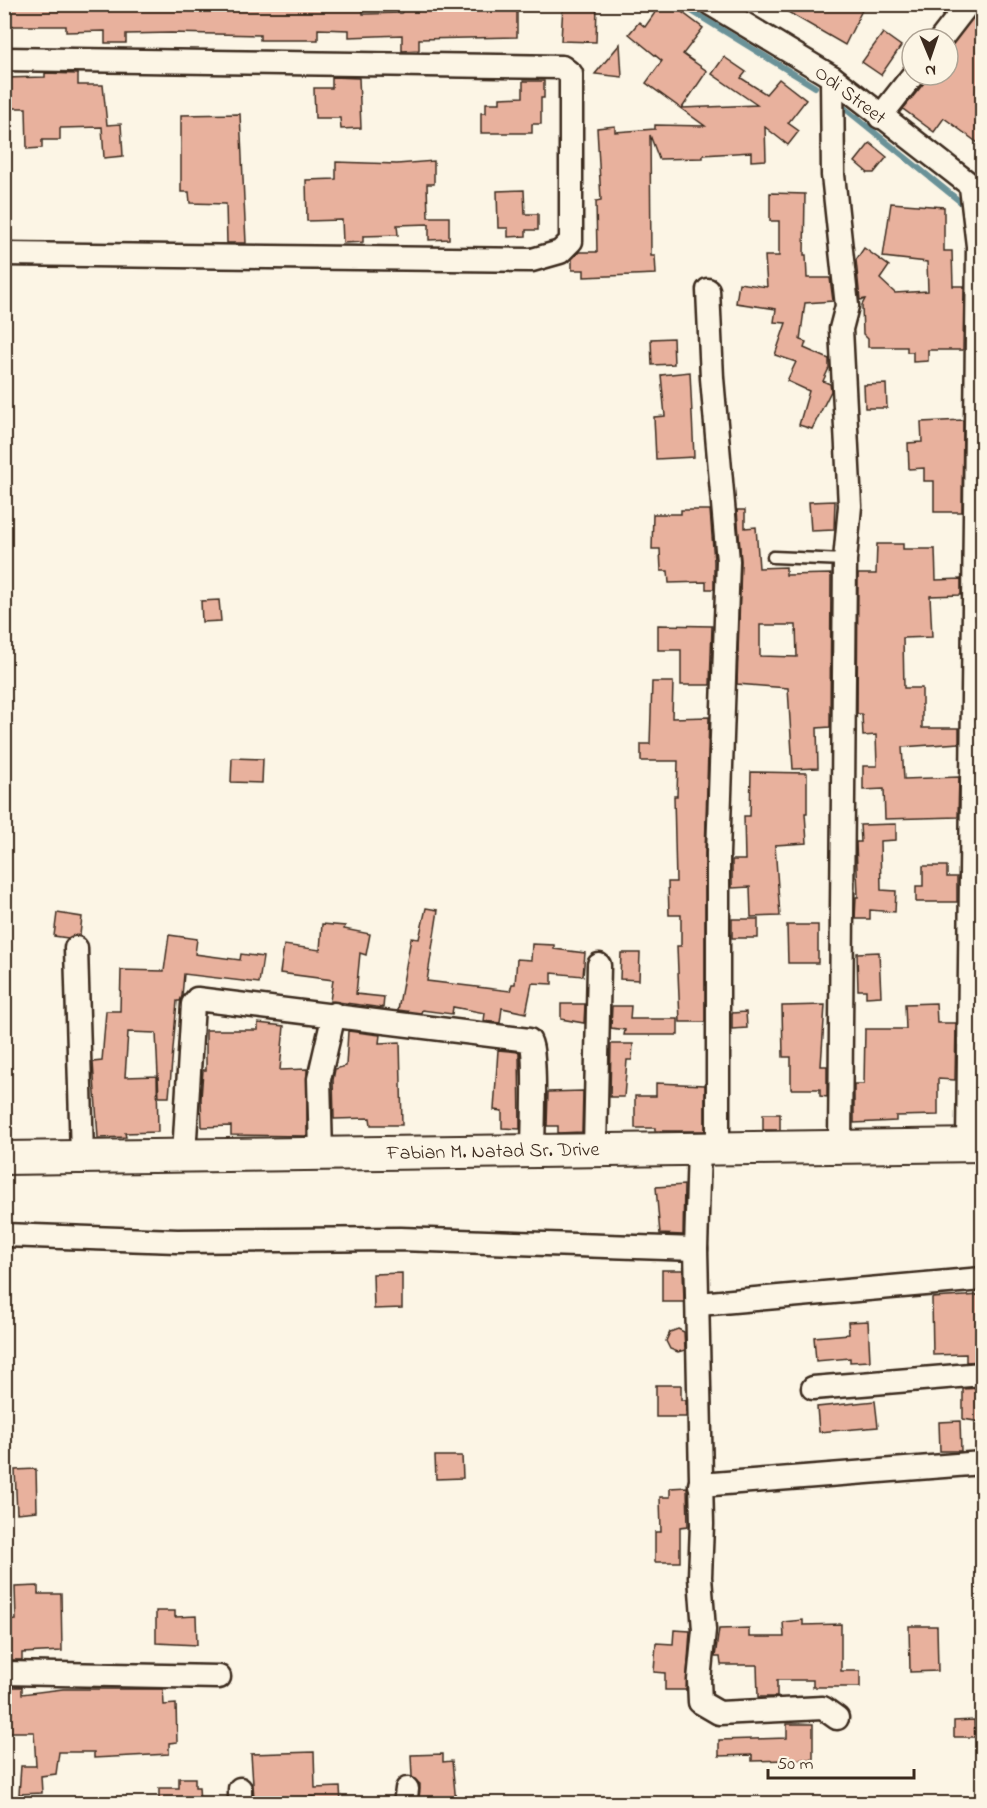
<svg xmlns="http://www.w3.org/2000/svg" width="987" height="1808" viewBox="0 0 987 1808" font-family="'Indie Flower',sans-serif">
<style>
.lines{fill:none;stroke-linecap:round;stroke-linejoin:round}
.stream{stroke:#6b9298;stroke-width:6}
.building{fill:#e8b19d;stroke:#3b2a1e;stroke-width:1.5;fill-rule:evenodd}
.lane-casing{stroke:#3b2a1e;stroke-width:15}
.street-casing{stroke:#3b2a1e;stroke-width:27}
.secondary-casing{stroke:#3b2a1e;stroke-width:36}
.lane{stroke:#fcf5e5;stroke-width:10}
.street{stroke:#fcf5e5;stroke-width:22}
.secondary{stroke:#fcf5e5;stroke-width:32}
.labels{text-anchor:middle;stroke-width:4.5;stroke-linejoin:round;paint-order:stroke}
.street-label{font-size:20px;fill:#3b2a1e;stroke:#fcf5e5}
</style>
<rect width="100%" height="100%" fill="#fcf5e5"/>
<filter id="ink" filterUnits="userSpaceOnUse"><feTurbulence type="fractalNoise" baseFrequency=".0167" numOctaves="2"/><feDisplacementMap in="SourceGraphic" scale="12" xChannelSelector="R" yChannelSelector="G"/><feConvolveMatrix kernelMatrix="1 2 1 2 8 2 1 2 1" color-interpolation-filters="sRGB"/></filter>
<g filter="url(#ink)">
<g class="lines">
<g class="stream">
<polyline points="680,4 815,87"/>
<polyline points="838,103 968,208"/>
</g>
</g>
<g class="building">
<polygon points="4,4 362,4 363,14 402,13 402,6 422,4 517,4 517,37 419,39 419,50 402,51 402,35 349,37 349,30 318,29 318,40 260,40 260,35 171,33 126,34 126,43 105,43 105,31 66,32 66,26 4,26"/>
<polygon points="563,4 597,4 596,42 561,41"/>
<polygon points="661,4 671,4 703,28 683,54 707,71 682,108 757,105 712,74 724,57 746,72 741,78 766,94 779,79 806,100 788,123 799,131 788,145 765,127 766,160 751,161 751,152 703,155 703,158 659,159 650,135 651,256 655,256 656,274 584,277 584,270 572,270 572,259 579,252 597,252 596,201 601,200 597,128 615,126 615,132 655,129 655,125 705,126 646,83 662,61 629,34 639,22 645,27"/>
<polygon points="774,4 865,4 845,45"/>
<polygon points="982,4 982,146 944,118 934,132 903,109 924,83 926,75 948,75 948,50"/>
<polygon points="883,33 901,46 881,75 862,62"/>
<polygon points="620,44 622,77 595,74"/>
<polygon points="45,73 78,74 78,85 103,85 107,125 121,124 123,156 104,158 102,127 60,128 60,140 42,140 42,148 27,149 26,108 4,108 4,78 45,77"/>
<polygon points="332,77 359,78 361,128 341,129 340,118 315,118 314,88 332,88"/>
<polygon points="523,81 544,81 544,98 541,98 541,124 532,124 532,133 481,133 481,113 486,113 486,103 500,103 500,98 523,97"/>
<polygon points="240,114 246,243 227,243 226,204 190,203 189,192 181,192 181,115"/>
<polygon points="870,143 887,157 874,173 868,173 855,162"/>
<polygon points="434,161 434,184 427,184 428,217 449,217 449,239 429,240 429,224 397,225 398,235 363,236 363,242 343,243 342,220 307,221 306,180 336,179 336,162 397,164"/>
<polygon points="524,190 525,214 538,214 538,230 526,230 526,236 508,237 508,228 498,228 497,191"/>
<polygon points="770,193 805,194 804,255 806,255 807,278 830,278 833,301 805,303 800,340 806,342 804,348 829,359 829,368 823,381 830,384 831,391 812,429 799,425 809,391 787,381 796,362 775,355 786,323 774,322 776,309 736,303 739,283 767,287 765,256 779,256 779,221 770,221"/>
<polygon points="891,203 944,207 944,251 952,251 953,286 964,286 963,350 928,350 928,361 913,362 913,352 907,352 907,347 868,347 868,339 863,334 862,305 865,299 860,300 856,260 864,248 889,266 880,279 895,293 928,291 927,262 883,257"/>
<polygon points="673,338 674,364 652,365 651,339"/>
<polygon points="690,372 694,457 656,459 654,417 665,416 661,375"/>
<polygon points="886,384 887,408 865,408 864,385"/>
<polygon points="963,420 962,512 934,512 934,481 924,481 924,468 909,469 908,443 922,442 921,422"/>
<polygon points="835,501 834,530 811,531 809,502"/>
<polygon points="681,510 710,510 714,561 714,589 706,589 706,582 669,583 668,571 661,571 660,549 652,549 653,514 681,514"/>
<path d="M 737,510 L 745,510 L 745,528 L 756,527 L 759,568 L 786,567 L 786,575 L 831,574 L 830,727 L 817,728 L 818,768 L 793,769 L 788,688 L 737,684 L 741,561 ZM 760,625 L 796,625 L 797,657 L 760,656 Z"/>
<polygon points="877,544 903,544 903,549 935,549 936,580 961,579 961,595 930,596 932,637 903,638 904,688 922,688 922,728 959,728 959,743 902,747 904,779 959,777 958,817 885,819 884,789 863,790 863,766 877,766 876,735 863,736 862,714 857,714 858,574 876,574"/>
<polygon points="219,600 221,621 202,622 201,601"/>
<polygon points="658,625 712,626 710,685 681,685 681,650 658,650"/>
<polygon points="652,682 673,682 672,718 709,717 705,854 705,1022 680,1022 677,946 681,946 681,915 669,915 668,882 676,882 674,796 677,796 678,761 641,761 641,744 650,744"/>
<polygon points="232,758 263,759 262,783 231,782"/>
<polygon points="751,772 807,773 807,813 805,813 807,843 775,845 780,916 751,917 750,887 732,888 732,860 745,860 744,816 750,816"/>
<polygon points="896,824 896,840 880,841 881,890 896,891 895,912 870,910 870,919 855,919 856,897 858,897 856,842 861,842 860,825"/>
<polygon points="923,866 947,866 947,877 957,877 957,902 916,902 916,886 923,886"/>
<polygon points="426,908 438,910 427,981 510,991 512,984 515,984 517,959 531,960 532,944 554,945 554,949 585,953 583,976 552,973 552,984 532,983 526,1013 502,1008 500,1023 484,1021 485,1013 453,1007 452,1014 422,1010 421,1013 398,1010 411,938 419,939"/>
<polygon points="57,913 82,917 80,935 68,938 54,936"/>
<rect x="732" y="919" width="26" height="19"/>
<polygon points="322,924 345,926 344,929 370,934 366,955 360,953 356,994 384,997 383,1008 330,1001 333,980 280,973 284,945 320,950"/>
<polygon points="787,925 818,925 818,963 788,963"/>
<polygon points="169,935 197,939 195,954 240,960 241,954 263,957 259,983 184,974 182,996 180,1001 177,1001 169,1097 159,1097 156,1033 128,1032 125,1077 157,1076 158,1132 125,1133 126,1137 98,1138 93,1062 102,1061 106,1011 120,1011 121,970 164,971"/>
<polygon points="879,952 881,996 866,997 866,990 858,990 857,953"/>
<polygon points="621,953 640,953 639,980 620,979"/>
<polygon points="936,1003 937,1023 956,1023 955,1080 938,1079 938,1115 896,1116 896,1121 854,1123 854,1084 864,1084 865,1029 906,1029 905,1004"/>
<polygon points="561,1004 585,1004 584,1023 561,1019"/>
<polygon points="825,1005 821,1066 827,1066 827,1097 820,1096 820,1089 791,1089 791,1057 783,1057 782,1006"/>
<polygon points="612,1006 631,1006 630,1019 678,1019 678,1035 624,1035 625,1030 611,1028"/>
<polygon points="746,1012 747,1028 732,1029 732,1013"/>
<polygon points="258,1023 284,1026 280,1070 307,1069 307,1136 231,1135 231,1126 202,1127 201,1099 203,1070 206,1070 206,1030 258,1030"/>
<polygon points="348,1031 380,1035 379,1043 400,1042 402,1125 371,1125 370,1118 334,1119 333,1080 335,1069 346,1066"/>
<polygon points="611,1044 633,1044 632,1060 627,1060 624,1097 610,1097"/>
<polygon points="498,1050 519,1052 520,1129 502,1128 502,1111 494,1110"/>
<polygon points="656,1083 705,1085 705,1131 655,1131 655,1128 635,1128 635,1096 656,1096"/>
<polygon points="583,1091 582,1132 558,1133 558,1126 547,1126 548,1092"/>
<rect x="763" y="1114" width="17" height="16"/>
<polygon points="684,1185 683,1235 660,1234 656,1187"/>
<polygon points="662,1270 683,1270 684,1302 662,1302"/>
<polygon points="402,1273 402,1308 374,1309 373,1274"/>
<polygon points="982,1295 982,1361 966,1362 966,1354 933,1355 932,1298"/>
<polygon points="868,1321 870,1361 850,1362 850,1358 816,1361 814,1337 849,1334 848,1322"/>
<polygon points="678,1329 684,1332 685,1350 678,1352 670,1349 666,1341 670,1332"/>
<polygon points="656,1385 681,1385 681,1400 686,1400 686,1417 656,1417"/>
<polygon points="982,1388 982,1422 963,1419 963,1389"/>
<polygon points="875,1401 878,1427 819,1432 817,1407"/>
<polygon points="960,1421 961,1451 940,1451 939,1422"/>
<polygon points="435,1456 462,1456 463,1478 436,1479"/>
<polygon points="36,1469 37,1511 17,1513 15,1470"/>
<polygon points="687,1487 688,1526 680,1527 680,1562 655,1562 655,1532 661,1532 660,1497 670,1497 670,1488"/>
<polygon points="38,1586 38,1594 61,1594 62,1651 22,1653 22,1660 6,1660 5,1621 16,1620 15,1587"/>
<polygon points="156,1611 175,1611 175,1617 196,1616 197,1645 156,1643"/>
<polygon points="803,1620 803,1625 841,1624 841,1671 860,1671 860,1687 813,1687 813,1680 777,1680 777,1697 758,1697 757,1665 721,1665 720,1657 715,1657 719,1629 749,1628 749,1637 784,1637 783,1622"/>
<polygon points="909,1626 937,1626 938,1671 910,1672"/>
<polygon points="674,1630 690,1631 686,1690 665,1690 665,1673 654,1672 656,1643 673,1644"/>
<polygon points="7,1687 22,1687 22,1694 63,1689 163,1689 164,1705 176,1704 177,1742 169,1743 169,1754 94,1758 94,1752 59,1752 56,1774 41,1776 42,1793 19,1794 21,1766 36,1766 34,1732 4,1732 4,1688"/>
<polygon points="974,1720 975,1737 954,1737 954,1721"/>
<polygon points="787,1724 813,1724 813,1759 752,1761 752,1755 719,1756 719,1740 787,1738"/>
<polygon points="314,1752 315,1788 340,1787 341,1803 314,1803 314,1797 254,1799 251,1754"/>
<polygon points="443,1754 443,1762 452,1761 456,1803 419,1803 420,1784 412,1777 411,1755"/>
<polygon points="179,1778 195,1778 195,1787 199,1787 200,1803 159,1803 159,1788 179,1788"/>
</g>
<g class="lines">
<g class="lane-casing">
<polyline id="lane" points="773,557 845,560"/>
</g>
<g class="street-casing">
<g id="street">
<polyline points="711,4 832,77 982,194"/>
<polyline points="941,39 968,4"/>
<polyline points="4,59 562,67 571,74 571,241 560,252 532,260 4,254"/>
<polyline points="832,77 833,175 847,306 841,329 850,506 845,560 840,1146"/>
<polyline points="880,117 913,75"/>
<polyline points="708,290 712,378 728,561 718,854 718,1147"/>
<polyline points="76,948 82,1156"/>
<polyline points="968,1145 978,246 971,187"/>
<polyline points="699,1147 696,1249 702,1524 700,1577 704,1630 699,1680 700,1702 719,1713 823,1708 837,1718"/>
<polyline points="595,1148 599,965"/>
<polyline points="321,1153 319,1079 334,1014"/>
<path d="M 184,1155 L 193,1004 L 197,999 L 529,1040 C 537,1049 533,1132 533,1150"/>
<polyline points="4,1235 177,1241 400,1239 696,1249"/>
<polyline points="699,1304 982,1279"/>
<polyline points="813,1388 982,1374"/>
<polyline points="700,1485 982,1463"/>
<polyline points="4,1673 219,1677"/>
<polyline points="240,1789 240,1804"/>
<polyline points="405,1804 407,1789"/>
</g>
</g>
<g class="secondary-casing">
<polyline id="secondary" points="4,1158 982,1145"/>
</g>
<use href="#lane" class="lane"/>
<use href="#street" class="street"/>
<use href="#secondary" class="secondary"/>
</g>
</g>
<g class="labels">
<g class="street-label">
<text transform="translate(851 94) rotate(37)" y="7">Odi Street</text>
<text transform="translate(493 1150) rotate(-1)" y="7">Fabian M. Natad Sr. Drive</text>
</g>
</g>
<rect width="987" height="1808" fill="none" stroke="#fcf5e5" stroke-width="24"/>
<rect x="12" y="12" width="963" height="1784" fill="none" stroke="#3b2a1e" stroke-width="2" filter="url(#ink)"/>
<g transform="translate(930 57) rotate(178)"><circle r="28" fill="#fcf5e5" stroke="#afa495" stroke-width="1.5"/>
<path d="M0-4.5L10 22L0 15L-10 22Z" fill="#3b2a1e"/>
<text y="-9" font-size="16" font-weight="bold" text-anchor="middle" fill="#3b2a1e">N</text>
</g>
<path d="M768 1769v9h146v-9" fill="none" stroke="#3b2a1e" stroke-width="3"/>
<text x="777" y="1769" font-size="18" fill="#3b2a1e" stroke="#fcf5e5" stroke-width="4.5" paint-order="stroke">50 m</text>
</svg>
